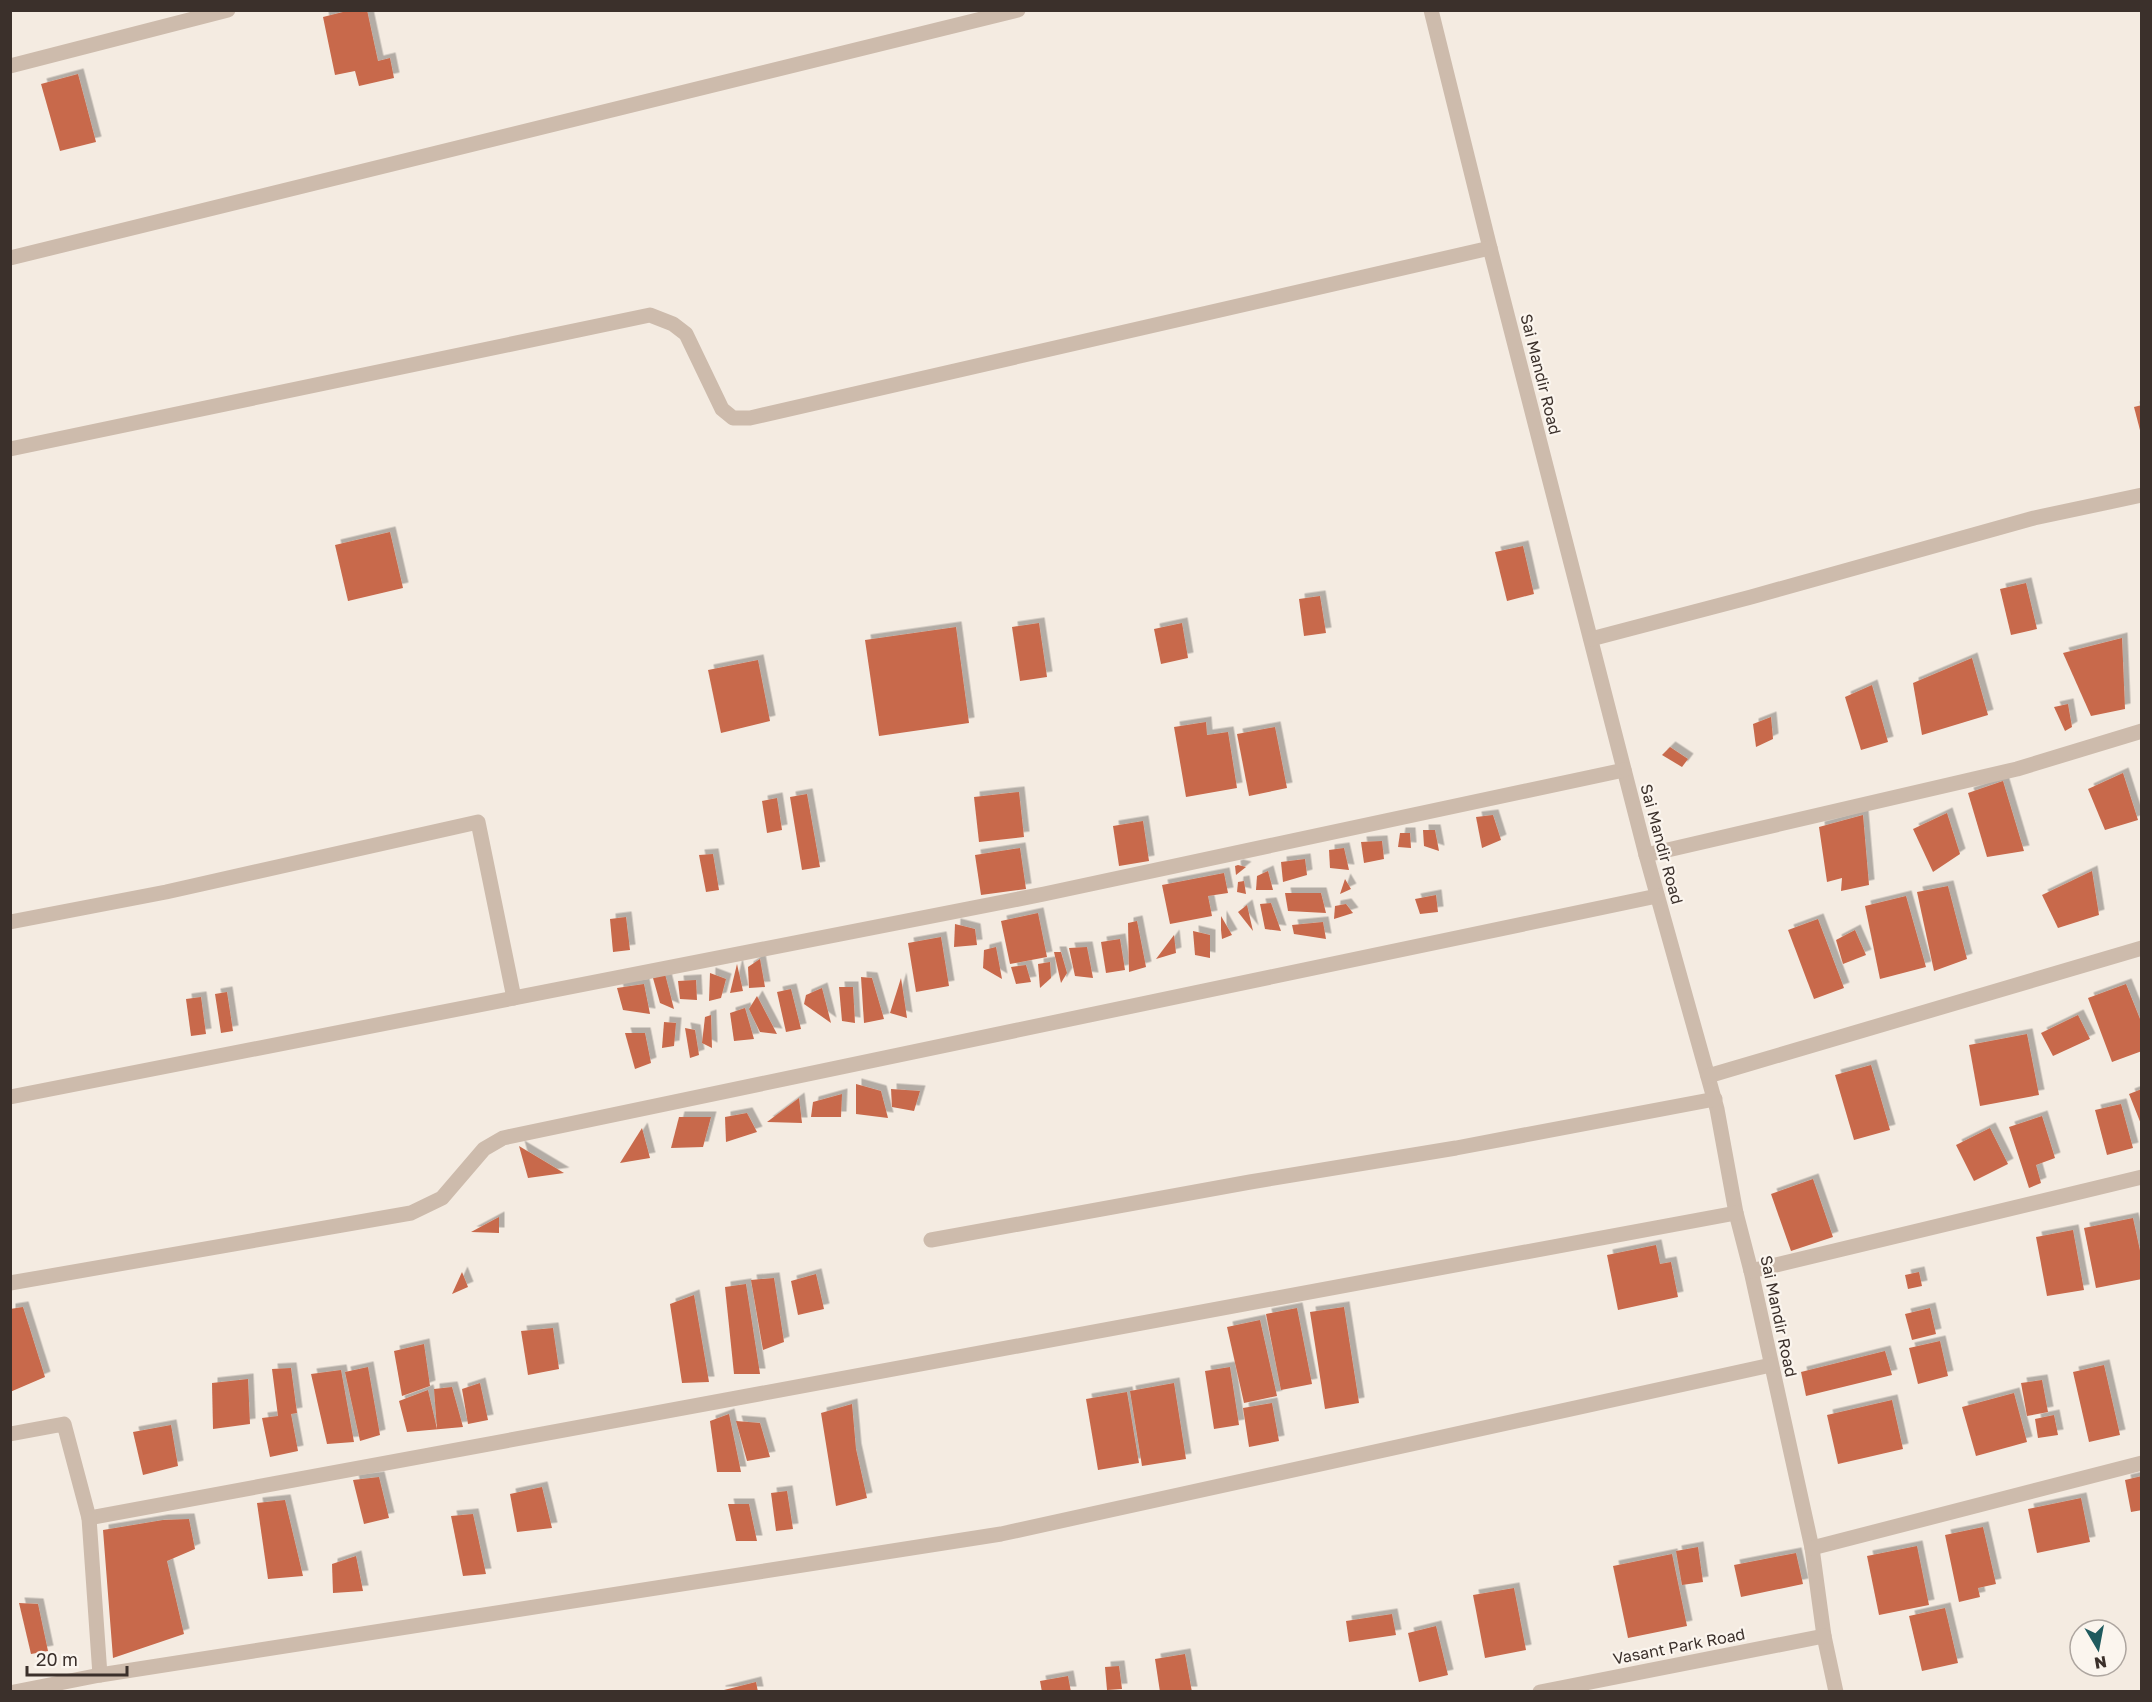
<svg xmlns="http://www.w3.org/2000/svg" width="2152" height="1702" viewBox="0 0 2152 1702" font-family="'Golos Text',sans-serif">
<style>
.building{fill:#c8694b;filter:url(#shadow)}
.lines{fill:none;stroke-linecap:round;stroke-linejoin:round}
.minor{stroke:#cdbbac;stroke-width:15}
.labels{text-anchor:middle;stroke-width:4.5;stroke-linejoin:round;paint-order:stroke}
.street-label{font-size:16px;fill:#3b302b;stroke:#fbf5ee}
</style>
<defs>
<filter id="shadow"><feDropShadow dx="5.5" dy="-5.5" stdDeviation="0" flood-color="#0004"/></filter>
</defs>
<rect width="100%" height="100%" fill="#f4ebe1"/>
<g class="building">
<polygon points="351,10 367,10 378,61 390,58 394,78 359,86 355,71 335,75 323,17"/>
<polygon points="78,74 96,142 60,151 41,84"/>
<polygon points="2142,405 2142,434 2141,434 2134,407"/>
<polygon points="390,532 403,588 348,601 335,545"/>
<polygon points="1523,546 1534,594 1507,601 1495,552"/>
<polygon points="2026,583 2037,629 2011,635 2000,589"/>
<polygon points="1320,596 1326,633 1304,636 1299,599"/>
<polygon points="1039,623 1047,677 1020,681 1012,627"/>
<polygon points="1182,623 1188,658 1161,664 1154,629"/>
<polygon points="956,627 969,723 879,736 865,640"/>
<polygon points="2122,638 2125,709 2091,716 2063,653"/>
<polygon points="1972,658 1988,715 1922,735 1913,683"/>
<polygon points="758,660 770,721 721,733 708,670"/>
<polygon points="1872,685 1888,742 1861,750 1845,697"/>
<polygon points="2068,704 2072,727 2065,731 2054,707"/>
<polygon points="1771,717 1773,739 1756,747 1753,724"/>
<polygon points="1206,722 1207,735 1228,732 1237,788 1186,797 1174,727"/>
<polygon points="1275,727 1287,788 1249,796 1237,734"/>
<polygon points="1670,747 1688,759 1682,767 1662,755"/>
<polygon points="2123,773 2138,820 2105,830 2088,789"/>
<polygon points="2003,781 2024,851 1987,857 1968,793"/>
<polygon points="1019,792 1024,837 979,842 974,797"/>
<polygon points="807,794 820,867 802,870 790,797"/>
<polygon points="777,798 782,830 767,833 762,801"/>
<polygon points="1947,813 1960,854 1933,872 1913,829"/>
<polygon points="1493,815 1501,840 1482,848 1476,817"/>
<polygon points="1863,815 1869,885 1841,891 1842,878 1827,882 1819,827"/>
<polygon points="1143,821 1149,861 1119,866 1113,826"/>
<polygon points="1423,830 1435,830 1439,851 1424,846"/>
<polygon points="1400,833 1410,833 1411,848 1398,847"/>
<polygon points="1382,841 1384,859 1364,863 1361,842"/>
<polygon points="1020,848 1026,889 981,895 975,855"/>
<polygon points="1344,848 1349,870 1330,868 1329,850"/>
<polygon points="713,854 719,890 706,892 699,855"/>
<polygon points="1305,859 1307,875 1283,882 1281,862"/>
<polygon points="1238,865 1246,867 1236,875 1235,866"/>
<polygon points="1268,871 1273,890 1256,890 1257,876"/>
<polygon points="2092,871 2099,915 2058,928 2042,895"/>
<polygon points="1224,873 1228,893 1208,896 1212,916 1170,924 1162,885"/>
<polygon points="1345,879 1351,889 1340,894"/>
<polygon points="1244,881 1246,894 1237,892 1238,882"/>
<polygon points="1948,886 1967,959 1934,971 1917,892"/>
<polygon points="1285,893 1321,893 1326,913 1288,911"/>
<polygon points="1436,895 1438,912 1420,914 1415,899"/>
<polygon points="1906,896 1926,967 1880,979 1865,906"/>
<polygon points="1271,903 1281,931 1265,929 1260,904"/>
<polygon points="1346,904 1353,913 1334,919 1335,906"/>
<polygon points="1247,905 1253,931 1238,912"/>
<polygon points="1038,913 1047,957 1010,964 1001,921"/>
<polygon points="1221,916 1232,935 1222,939 1221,930"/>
<polygon points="626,917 630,950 613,952 610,919"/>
<polygon points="1818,919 1844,988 1814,999 1788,930"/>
<polygon points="1137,921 1146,967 1129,972 1128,923"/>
<polygon points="1323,922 1326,939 1294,934 1292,925"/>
<polygon points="955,924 975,929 977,945 954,947"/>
<polygon points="1855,930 1866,955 1843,964 1836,940"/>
<polygon points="1193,931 1210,935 1210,958 1195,955"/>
<polygon points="1174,935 1176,953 1156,959"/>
<polygon points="941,937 949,986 916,992 908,943"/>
<polygon points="1120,939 1125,970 1106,973 1101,942"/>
<polygon points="996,947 1002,979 983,968 984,950"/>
<polygon points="1087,947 1093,978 1075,976 1069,948"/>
<polygon points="1054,952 1061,952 1067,973 1061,983"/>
<polygon points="760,959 765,987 749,988 748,967"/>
<polygon points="1050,962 1051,978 1040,988 1038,964"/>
<polygon points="737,964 743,991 730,993"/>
<polygon points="1026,965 1031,982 1016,984 1011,967"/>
<polygon points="710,973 726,979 721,998 709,1001"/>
<polygon points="665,974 674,1009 660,1003 653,978"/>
<polygon points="861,977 872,978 884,1019 864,1023"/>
<polygon points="901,978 907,1018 890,1013"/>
<polygon points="696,980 697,1000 680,999 678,981"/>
<polygon points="644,984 650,1014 623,1010 617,988"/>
<polygon points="2126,984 2142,1024 2142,1051 2112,1062 2088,998"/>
<polygon points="839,987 853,987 855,1023 842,1021"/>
<polygon points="822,988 831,1023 804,1004 806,995"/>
<polygon points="791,989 801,1029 786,1032 777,992"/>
<polygon points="227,992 233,1031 221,1033 215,994"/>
<polygon points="757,996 777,1034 760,1032 749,1009"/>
<polygon points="201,997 206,1034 191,1036 186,999"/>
<polygon points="745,1008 754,1039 734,1041 730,1013"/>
<polygon points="711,1015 712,1048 702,1043 705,1017"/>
<polygon points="2078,1015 2090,1039 2053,1056 2041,1033"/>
<polygon points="664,1022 676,1023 674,1046 662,1048"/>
<polygon points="685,1028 695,1030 699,1055 690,1058"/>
<polygon points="625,1033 645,1033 651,1063 635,1069"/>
<polygon points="2027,1034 2039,1095 1980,1106 1969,1045"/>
<polygon points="1871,1065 1890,1130 1854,1140 1835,1075"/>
<polygon points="856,1084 881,1091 888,1118 856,1114"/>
<polygon points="891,1089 920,1091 914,1111 892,1107"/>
<polygon points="2142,1089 2142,1124 2141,1124 2129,1094"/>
<polygon points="842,1094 841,1117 811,1117 813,1102"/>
<polygon points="799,1098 802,1123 767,1122"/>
<polygon points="2121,1104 2133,1148 2107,1155 2095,1110"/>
<polygon points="747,1113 757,1132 726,1142 725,1117"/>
<polygon points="2042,1116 2055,1158 2036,1165 2041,1183 2029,1188 2009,1127"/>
<polygon points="679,1117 711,1117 703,1147 671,1148"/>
<polygon points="642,1128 650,1158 620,1163"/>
<polygon points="1990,1128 2008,1164 1974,1181 1956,1145"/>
<polygon points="519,1146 564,1173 528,1178"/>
<polygon points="1813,1179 1833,1237 1791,1251 1771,1194"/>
<polygon points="499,1217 499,1233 471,1232"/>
<polygon points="2133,1218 2142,1260 2142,1279 2096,1288 2084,1228"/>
<polygon points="2073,1230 2084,1290 2047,1296 2036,1237"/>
<polygon points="1656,1245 1660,1264 1671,1262 1678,1297 1618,1310 1607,1255"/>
<polygon points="462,1272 468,1287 452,1294"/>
<polygon points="1919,1272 1922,1286 1908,1289 1905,1275"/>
<polygon points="816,1274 824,1309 798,1315 791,1281"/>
<polygon points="774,1278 784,1342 763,1350 751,1280"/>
<polygon points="746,1284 760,1374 734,1374 725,1287"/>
<polygon points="694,1295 709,1382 682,1383 670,1304"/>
<polygon points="23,1307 45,1377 10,1392 10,1309"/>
<polygon points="1344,1307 1359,1403 1325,1409 1310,1312"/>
<polygon points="1297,1308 1312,1384 1281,1390 1266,1314"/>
<polygon points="1930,1308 1936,1334 1912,1340 1905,1314"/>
<polygon points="1260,1320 1277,1396 1244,1403 1227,1327"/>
<polygon points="553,1328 559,1369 528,1375 521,1331"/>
<polygon points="1940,1341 1948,1376 1918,1384 1909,1348"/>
<polygon points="424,1344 430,1386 402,1396 394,1351"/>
<polygon points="1885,1351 1892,1375 1806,1396 1801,1372"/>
<polygon points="2104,1365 2120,1435 2089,1442 2073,1372"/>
<polygon points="368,1367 380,1435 360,1441 345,1372"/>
<polygon points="1230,1367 1239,1425 1214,1429 1205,1371"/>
<polygon points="291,1368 297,1413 291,1414 298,1451 270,1457 262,1418 278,1416 272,1369"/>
<polygon points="341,1370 354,1442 327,1444 311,1374"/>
<polygon points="248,1379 250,1424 213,1429 212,1383"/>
<polygon points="2042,1380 2048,1412 2027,1416 2021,1383"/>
<polygon points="480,1383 488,1420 468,1424 462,1389"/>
<polygon points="1174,1383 1186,1459 1142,1466 1130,1391"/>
<polygon points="452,1387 463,1427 407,1432 399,1401 428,1390 437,1429 434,1389"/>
<polygon points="1127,1392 1139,1463 1098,1470 1086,1399"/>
<polygon points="2014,1393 2027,1442 1976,1456 1962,1407"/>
<polygon points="1892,1400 1903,1449 1838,1464 1827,1415"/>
<polygon points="1272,1403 1279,1441 1249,1447 1243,1408"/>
<polygon points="852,1404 856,1449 867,1498 836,1506 821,1413"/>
<polygon points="729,1414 741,1472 717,1472 710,1421"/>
<polygon points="2054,1415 2058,1435 2038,1438 2035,1419"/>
<polygon points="736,1421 760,1423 770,1457 747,1461"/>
<polygon points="171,1425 178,1466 143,1475 133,1432"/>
<polygon points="2142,1476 2142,1510 2131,1512 2125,1480"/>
<polygon points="379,1477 389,1518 364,1524 353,1480"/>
<polygon points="542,1487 552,1528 517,1532 510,1494"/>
<polygon points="787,1491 793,1529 776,1531 771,1493"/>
<polygon points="2081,1498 2090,1542 2037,1553 2028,1509"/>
<polygon points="285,1500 303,1576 268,1579 257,1503"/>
<polygon points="728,1504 749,1504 757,1541 736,1541"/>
<polygon points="473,1514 486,1574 463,1576 451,1516"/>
<polygon points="189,1519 195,1549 167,1561 184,1634 113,1658 103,1530 163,1520"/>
<polygon points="1983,1527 1996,1584 1978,1588 1980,1597 1959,1602 1945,1535"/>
<polygon points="1917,1546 1929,1605 1879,1615 1867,1556"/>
<polygon points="1698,1547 1703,1582 1682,1585 1676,1551"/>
<polygon points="1796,1553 1803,1584 1741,1597 1734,1565"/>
<polygon points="1672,1554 1687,1626 1628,1638 1613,1566"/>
<polygon points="356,1556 363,1591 333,1593 332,1564"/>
<polygon points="1514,1588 1526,1650 1485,1658 1473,1595"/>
<polygon points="19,1603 38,1604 48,1651 31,1654"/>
<polygon points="1945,1608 1958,1663 1922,1671 1909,1616"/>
<polygon points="1392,1614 1396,1635 1349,1642 1346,1621"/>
<polygon points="1436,1626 1448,1675 1419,1682 1408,1633"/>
<polygon points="1185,1654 1192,1692 1160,1692 1155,1659"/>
<polygon points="1119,1666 1122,1689 1107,1690 1105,1667"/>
<polygon points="1068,1676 1071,1692 1042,1692 1040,1681"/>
<polygon points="756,1682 758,1692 720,1692 720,1691"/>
</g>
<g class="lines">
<g class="minor">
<polyline points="1431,10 1490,248 1646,855 1717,1109 1736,1213 1751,1271 1812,1548 1824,1636 1836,1692"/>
<polyline points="10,66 228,10"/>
<polyline points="10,258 1018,10"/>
<polyline points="10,449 650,315 673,324 686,334 722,409 733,418 750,418 1490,248"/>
<polyline points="1591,639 1751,597 2034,518 2142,495"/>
<polyline points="1646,855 2017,769 2142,731"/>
<polyline points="10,922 166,892 478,822 514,998"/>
<polyline points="1708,1076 2142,948"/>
<polyline points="10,1097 1044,894 1624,770"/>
<polyline points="931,1240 1250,1182 1456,1148 1715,1099"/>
<polyline points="1751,1271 2142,1177"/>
<polyline points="10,1283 411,1213 442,1198 484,1149 503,1138 1657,896"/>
<polyline points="10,1434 64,1424 89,1518 1736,1213"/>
<polyline points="89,1518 100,1675"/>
<polyline points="1812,1548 2142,1463"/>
<polyline points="14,1692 100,1675 1001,1534 1771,1365"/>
<polyline points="1540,1692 1824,1636"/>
</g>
</g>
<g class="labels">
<g class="street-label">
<text transform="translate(1541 374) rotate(76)" y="6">Sai Mandir Road</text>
<text transform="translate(1662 844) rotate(75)" y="6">Sai Mandir Road</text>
<text transform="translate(1779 1316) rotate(78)" y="6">Sai Mandir Road</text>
<text transform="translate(1679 1646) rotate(-11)" y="6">Vasant Park Road</text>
</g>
</g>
<rect width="2152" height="1702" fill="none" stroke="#3b302b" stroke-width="24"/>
<g transform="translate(2098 1648) rotate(170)"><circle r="28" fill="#fbf5ee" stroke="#aea6a0" stroke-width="1.5"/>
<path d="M0-4.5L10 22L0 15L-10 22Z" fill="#1f5a5e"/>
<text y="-9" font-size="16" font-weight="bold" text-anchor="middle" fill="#3b302b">N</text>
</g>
<path d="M27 1666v9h100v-9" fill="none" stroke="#3b302b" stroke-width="3"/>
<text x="36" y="1666" font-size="18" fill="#3b302b" stroke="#fbf5ee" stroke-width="4.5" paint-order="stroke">20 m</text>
</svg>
